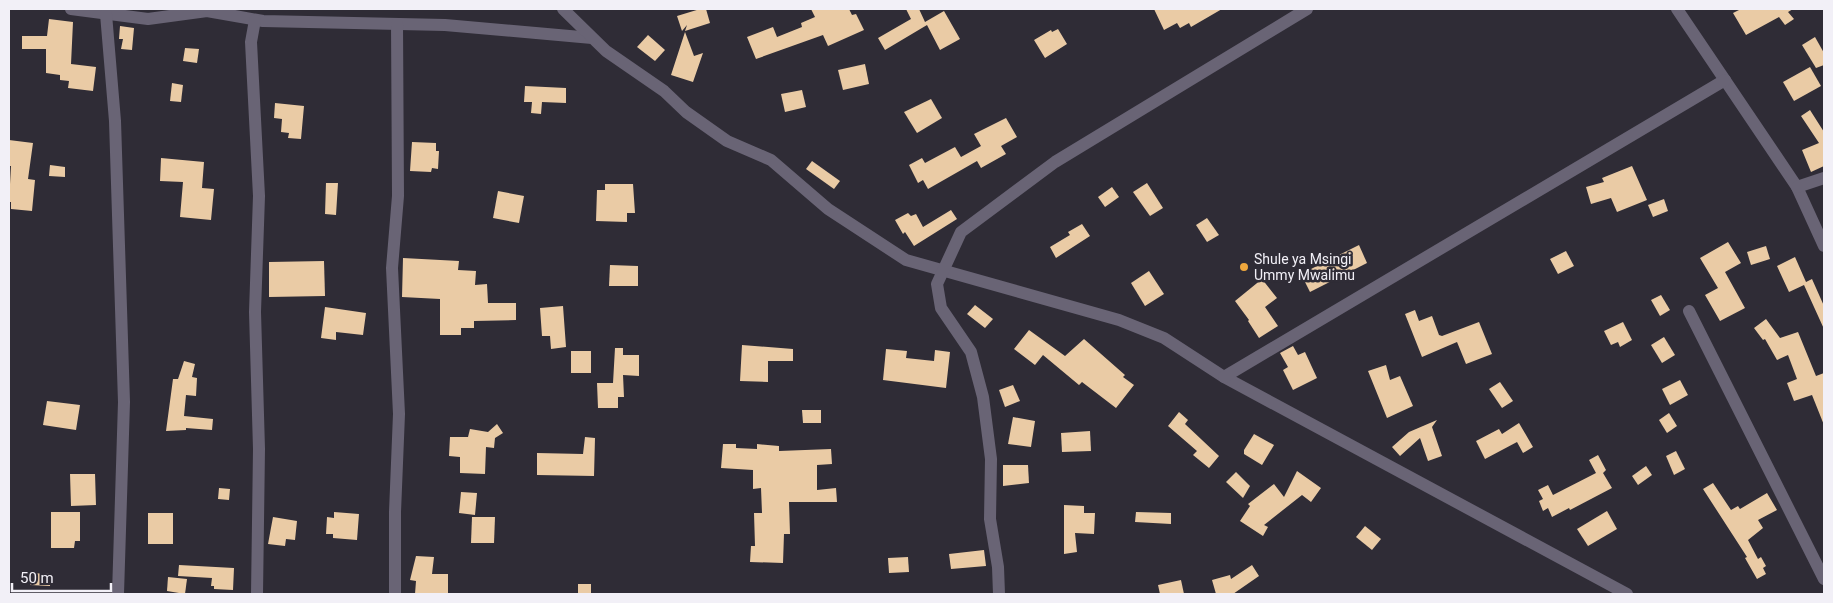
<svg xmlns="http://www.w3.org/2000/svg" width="1833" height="603" viewBox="0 0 1833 603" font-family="Roboto,sans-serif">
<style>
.building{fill:#eacba5}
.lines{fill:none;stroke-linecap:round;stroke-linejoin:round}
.minor{stroke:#696475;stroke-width:12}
.poi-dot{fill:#efa73d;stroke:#2f2c36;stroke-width:2}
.labels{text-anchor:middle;stroke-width:5;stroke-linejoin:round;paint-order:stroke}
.poi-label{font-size:14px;fill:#f2f0f7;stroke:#2f2c36;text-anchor:start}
</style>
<rect width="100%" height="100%" fill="#2f2c36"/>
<g class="building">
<polygon points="700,9 706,9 710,23 685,31 687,25 682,31 677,16"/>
<polygon points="811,9 849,9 852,15 856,14 864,30 828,46 823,35 756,59 747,37 773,27 777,37 802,27 801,23 815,17"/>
<polygon points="906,9 919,9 925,22 944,11 960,39 940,50 927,25 885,50 878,38 911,19"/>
<polygon points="1154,9 1222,9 1191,27 1189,23 1180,28 1177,23 1164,30"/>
<polygon points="1741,9 1793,9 1788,12 1794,19 1785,25 1779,17 1746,35 1733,13"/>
<polygon points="49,19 73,22 71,64 96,67 93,91 68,88 69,81 60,80 60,75 46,73 46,49 22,49 22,36 47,36"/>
<polygon points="120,26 134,28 132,50 121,49 123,39 119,39"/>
<polygon points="1058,29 1067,44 1045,58 1034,40 1051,30 1052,32"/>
<polygon points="685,32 694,56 703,53 693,82 671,75"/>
<polygon points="648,35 665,50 655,61 637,47"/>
<polygon points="1815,37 1824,53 1824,65 1816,68 1802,45"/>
<polygon points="185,48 199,49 197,63 183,61"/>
<polygon points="865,64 869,84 843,90 838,70"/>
<polygon points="1810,67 1821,86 1794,101 1783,82"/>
<polygon points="172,83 183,85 181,102 170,101"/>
<polygon points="525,86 566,88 566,103 542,102 541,114 531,113 532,102 524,102"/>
<polygon points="802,90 806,107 785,112 781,94"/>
<polygon points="931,99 942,118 917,133 904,112"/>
<polygon points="275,103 304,106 301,139 288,138 289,133 281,132 282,119 274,118"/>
<polygon points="1810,110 1824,132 1824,166 1811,172 1802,150 1819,143 1801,116"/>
<polygon points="1006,118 1017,137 1001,146 1006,154 981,168 977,161 928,189 923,180 918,183 909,165 922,158 925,163 955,147 961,157 981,146 974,134"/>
<polygon points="9,140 33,143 28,179 35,180 32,211 11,209 11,202 9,202 11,166 9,166"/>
<polygon points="412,142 436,143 436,151 439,151 438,169 432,168 431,172 410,171"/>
<polygon points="161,158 204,162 202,188 214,189 211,220 180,217 183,182 160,181"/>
<polygon points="812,161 840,181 834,189 806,169"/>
<polygon points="50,165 65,167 65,177 49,176"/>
<polygon points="1632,166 1647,200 1617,212 1611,198 1591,204 1586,187 1604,182 1602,178"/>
<polygon points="326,183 338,183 336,215 325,214"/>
<polygon points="1147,183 1163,208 1150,216 1133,192"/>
<polygon points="605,184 633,184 635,213 627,213 627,222 596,221 597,190 605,190"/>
<polygon points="1112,187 1119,197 1105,207 1098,197"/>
<polygon points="498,191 524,196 519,223 493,218"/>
<polygon points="1664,199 1668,211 1653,217 1648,205"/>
<polygon points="951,210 957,219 914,246 905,232 903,234 895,220 908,213 911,216 916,214 923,227"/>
<polygon points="1207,218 1219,235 1207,242 1196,225"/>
<polygon points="1082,224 1090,236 1056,258 1050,247 1070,235 1068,232"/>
<polygon points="1728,242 1741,263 1725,272 1745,308 1720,321 1705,295 1718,288 1700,258"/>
<polygon points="1359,245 1367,263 1310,292 1301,274"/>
<polygon points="1766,246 1770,259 1751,265 1747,252"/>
<polygon points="1566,251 1574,266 1558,274 1550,259"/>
<polygon points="1795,257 1806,282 1812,279 1824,306 1824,329 1804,285 1789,292 1777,266"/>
<polygon points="403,258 459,261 458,270 476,271 475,285 487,284 488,303 516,303 516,320 474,321 474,328 461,328 461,335 440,335 440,299 402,297"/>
<polygon points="324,261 325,296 269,297 269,262"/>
<polygon points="610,265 638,266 638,286 609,286"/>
<polygon points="1149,271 1164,294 1145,306 1131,283"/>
<polygon points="1262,279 1277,298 1265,307 1278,326 1259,338 1248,321 1249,320 1235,301"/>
<polygon points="1661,295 1670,310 1660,316 1651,300"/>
<polygon points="975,305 993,319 985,328 967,314"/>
<polygon points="563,306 566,347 551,349 550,336 542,336 540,308"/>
<polygon points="325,307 366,313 363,335 336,332 336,340 321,338"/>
<polygon points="1415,310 1419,321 1432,316 1439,335 1442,336 1479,322 1492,354 1466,364 1457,342 1422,357 1405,314"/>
<polygon points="1766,319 1780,338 1798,332 1816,376 1824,373 1824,425 1812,395 1794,401 1787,383 1797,379 1788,355 1777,360 1765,339 1763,340 1754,328"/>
<polygon points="1623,322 1632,340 1620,347 1618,342 1611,345 1604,331"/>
<polygon points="1029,330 1065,356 1084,339 1125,375 1123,377 1134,385 1116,408 1082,382 1079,385 1043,355 1035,365 1014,349"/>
<polygon points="1664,337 1675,355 1662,363 1651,345"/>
<polygon points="742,345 793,349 793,361 768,361 768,382 740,381"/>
<polygon points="1293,346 1298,355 1305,352 1317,378 1293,390 1283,370 1288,367 1280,353"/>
<polygon points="615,348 623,348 623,355 639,355 639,376 623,375 624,397 618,397 618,408 598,408 597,383 613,383"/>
<polygon points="886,349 907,351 906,358 934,361 935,350 950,352 946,388 883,380"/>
<rect x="571" y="351" width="20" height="22"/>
<polygon points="184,361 195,364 192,377 197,378 196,396 186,395 184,416 213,419 212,430 186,428 186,430 166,431 173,379 178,379"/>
<polygon points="1386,365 1390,380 1400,376 1413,406 1387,418 1368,371"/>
<polygon points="1680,380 1688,395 1670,405 1662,389"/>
<polygon points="1500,382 1513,401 1502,408 1489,389"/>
<polygon points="1013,385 1020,401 1005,407 999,390"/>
<polygon points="47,401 80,405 76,430 43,425"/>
<polygon points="802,410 821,410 821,423 803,423"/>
<polygon points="1179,412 1188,420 1185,424 1219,456 1209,468 1193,455 1197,451 1168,426"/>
<polygon points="1669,413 1677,426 1667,433 1659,420"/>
<polygon points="1013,417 1035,421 1031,447 1008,444"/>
<polygon points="1437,420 1432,427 1442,456 1428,461 1420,438 1400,456 1392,447 1409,432"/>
<polygon points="1519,423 1533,447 1523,453 1517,442 1485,459 1476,441 1499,429 1502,434"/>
<polygon points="497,424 503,433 495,438 494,448 486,447 485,474 460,473 460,457 449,456 450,437 468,437 470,429 488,432"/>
<polygon points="1090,431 1091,451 1062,452 1061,433"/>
<polygon points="1254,434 1274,445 1262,465 1244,454 1244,450"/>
<polygon points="585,437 595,438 594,476 537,475 537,453 583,454"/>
<polygon points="723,444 736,444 736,448 757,449 757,444 779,446 779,451 831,449 832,464 817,465 817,490 836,488 837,502 789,502 790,534 784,534 783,563 750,562 751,546 755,546 754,513 762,513 761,488 753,489 753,470 721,468"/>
<polygon points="1676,451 1685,469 1674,475 1666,456"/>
<polygon points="1598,455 1606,470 1603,473 1612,488 1570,510 1569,508 1552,517 1548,508 1543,511 1539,501 1543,499 1538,490 1548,485 1553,495 1596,473 1589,460"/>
<polygon points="1003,465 1028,465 1029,483 1003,486"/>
<polygon points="1646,466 1652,475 1638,485 1632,476"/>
<polygon points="1297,471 1321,488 1311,502 1302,495 1264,525 1268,527 1263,536 1240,521 1250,506 1248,504 1274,484 1284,497"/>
<polygon points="1236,472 1250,486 1243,498 1226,482"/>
<polygon points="70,474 95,474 96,505 71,506"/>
<polygon points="1713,483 1731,510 1738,506 1740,509 1767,493 1777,510 1758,520 1763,528 1748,540 1758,559 1761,557 1766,566 1763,568 1766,574 1757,579 1745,558 1747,557 1703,489"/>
<polygon points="219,488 230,489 229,500 218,499"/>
<polygon points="461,492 477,493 475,515 459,513"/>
<polygon points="1064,505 1084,506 1084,513 1095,513 1094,534 1075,533 1077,552 1064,554"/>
<polygon points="1607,511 1617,529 1588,546 1577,529"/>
<polygon points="51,512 80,512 80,541 75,541 74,548 51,548"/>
<polygon points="334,512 359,514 357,540 333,538 333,534 326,534 327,517 334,518"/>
<polygon points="1136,512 1171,513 1171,524 1135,522"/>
<rect x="148" y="513" width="25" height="31"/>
<polygon points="273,517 297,521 295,540 286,539 285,546 268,544"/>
<polygon points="472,517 495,517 494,543 471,543"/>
<polygon points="1365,526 1381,539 1372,550 1356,537"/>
<polygon points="984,550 986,566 951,569 949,554"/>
<polygon points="416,556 434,557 432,574 448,574 448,594 415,594 416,581 410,580"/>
<polygon points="908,557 909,572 889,573 888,558"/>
<polygon points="179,565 234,568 233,590 214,589 214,586 211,586 212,578 178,576"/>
<polygon points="1252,565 1259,576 1233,594 1216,594 1212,580 1230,575 1231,579"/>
<polygon points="31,573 51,574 50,586 30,585"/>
<polygon points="168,577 187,579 185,594 167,591"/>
<polygon points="1181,580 1184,594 1160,594 1158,585"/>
<rect x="578" y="584" width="13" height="10"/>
</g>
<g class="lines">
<g class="minor">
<polyline points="71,9 148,19 207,11 263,21 445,25 592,38"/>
<polyline points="563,9 606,51 664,91 686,112 727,141 771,160 828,209 906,260 1119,320 1164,338 1224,377 1627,594"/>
<polyline points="1677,9 1797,187 1824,246"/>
<polyline points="106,14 115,121 124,402 118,594"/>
<polyline points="255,20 251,42 259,196 255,312 259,449 257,594"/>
<polyline points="1797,187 1824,178"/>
<polyline points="1689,311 1824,579"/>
<polyline points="1224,377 1725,80"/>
<polyline points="395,594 395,512 399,414 392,268 398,196 397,24"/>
<polyline points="999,594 998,567 990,519 991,459 983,397 971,352 941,308 937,284 961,232 1055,162 1307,9"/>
</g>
</g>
<circle class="poi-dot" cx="1244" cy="267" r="5"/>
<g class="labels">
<g class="poi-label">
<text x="1254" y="264">Shule ya Msingi<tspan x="1254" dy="16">Ummy Mwalimu</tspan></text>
</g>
</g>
<rect width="1833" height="603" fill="none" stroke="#f2f0f7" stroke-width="20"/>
<path d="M12 583v8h99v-8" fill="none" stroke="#f2f0f7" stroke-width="2.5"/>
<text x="20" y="583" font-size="15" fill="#f2f0f7" stroke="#2f2c36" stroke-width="4" paint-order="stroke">50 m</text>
</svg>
